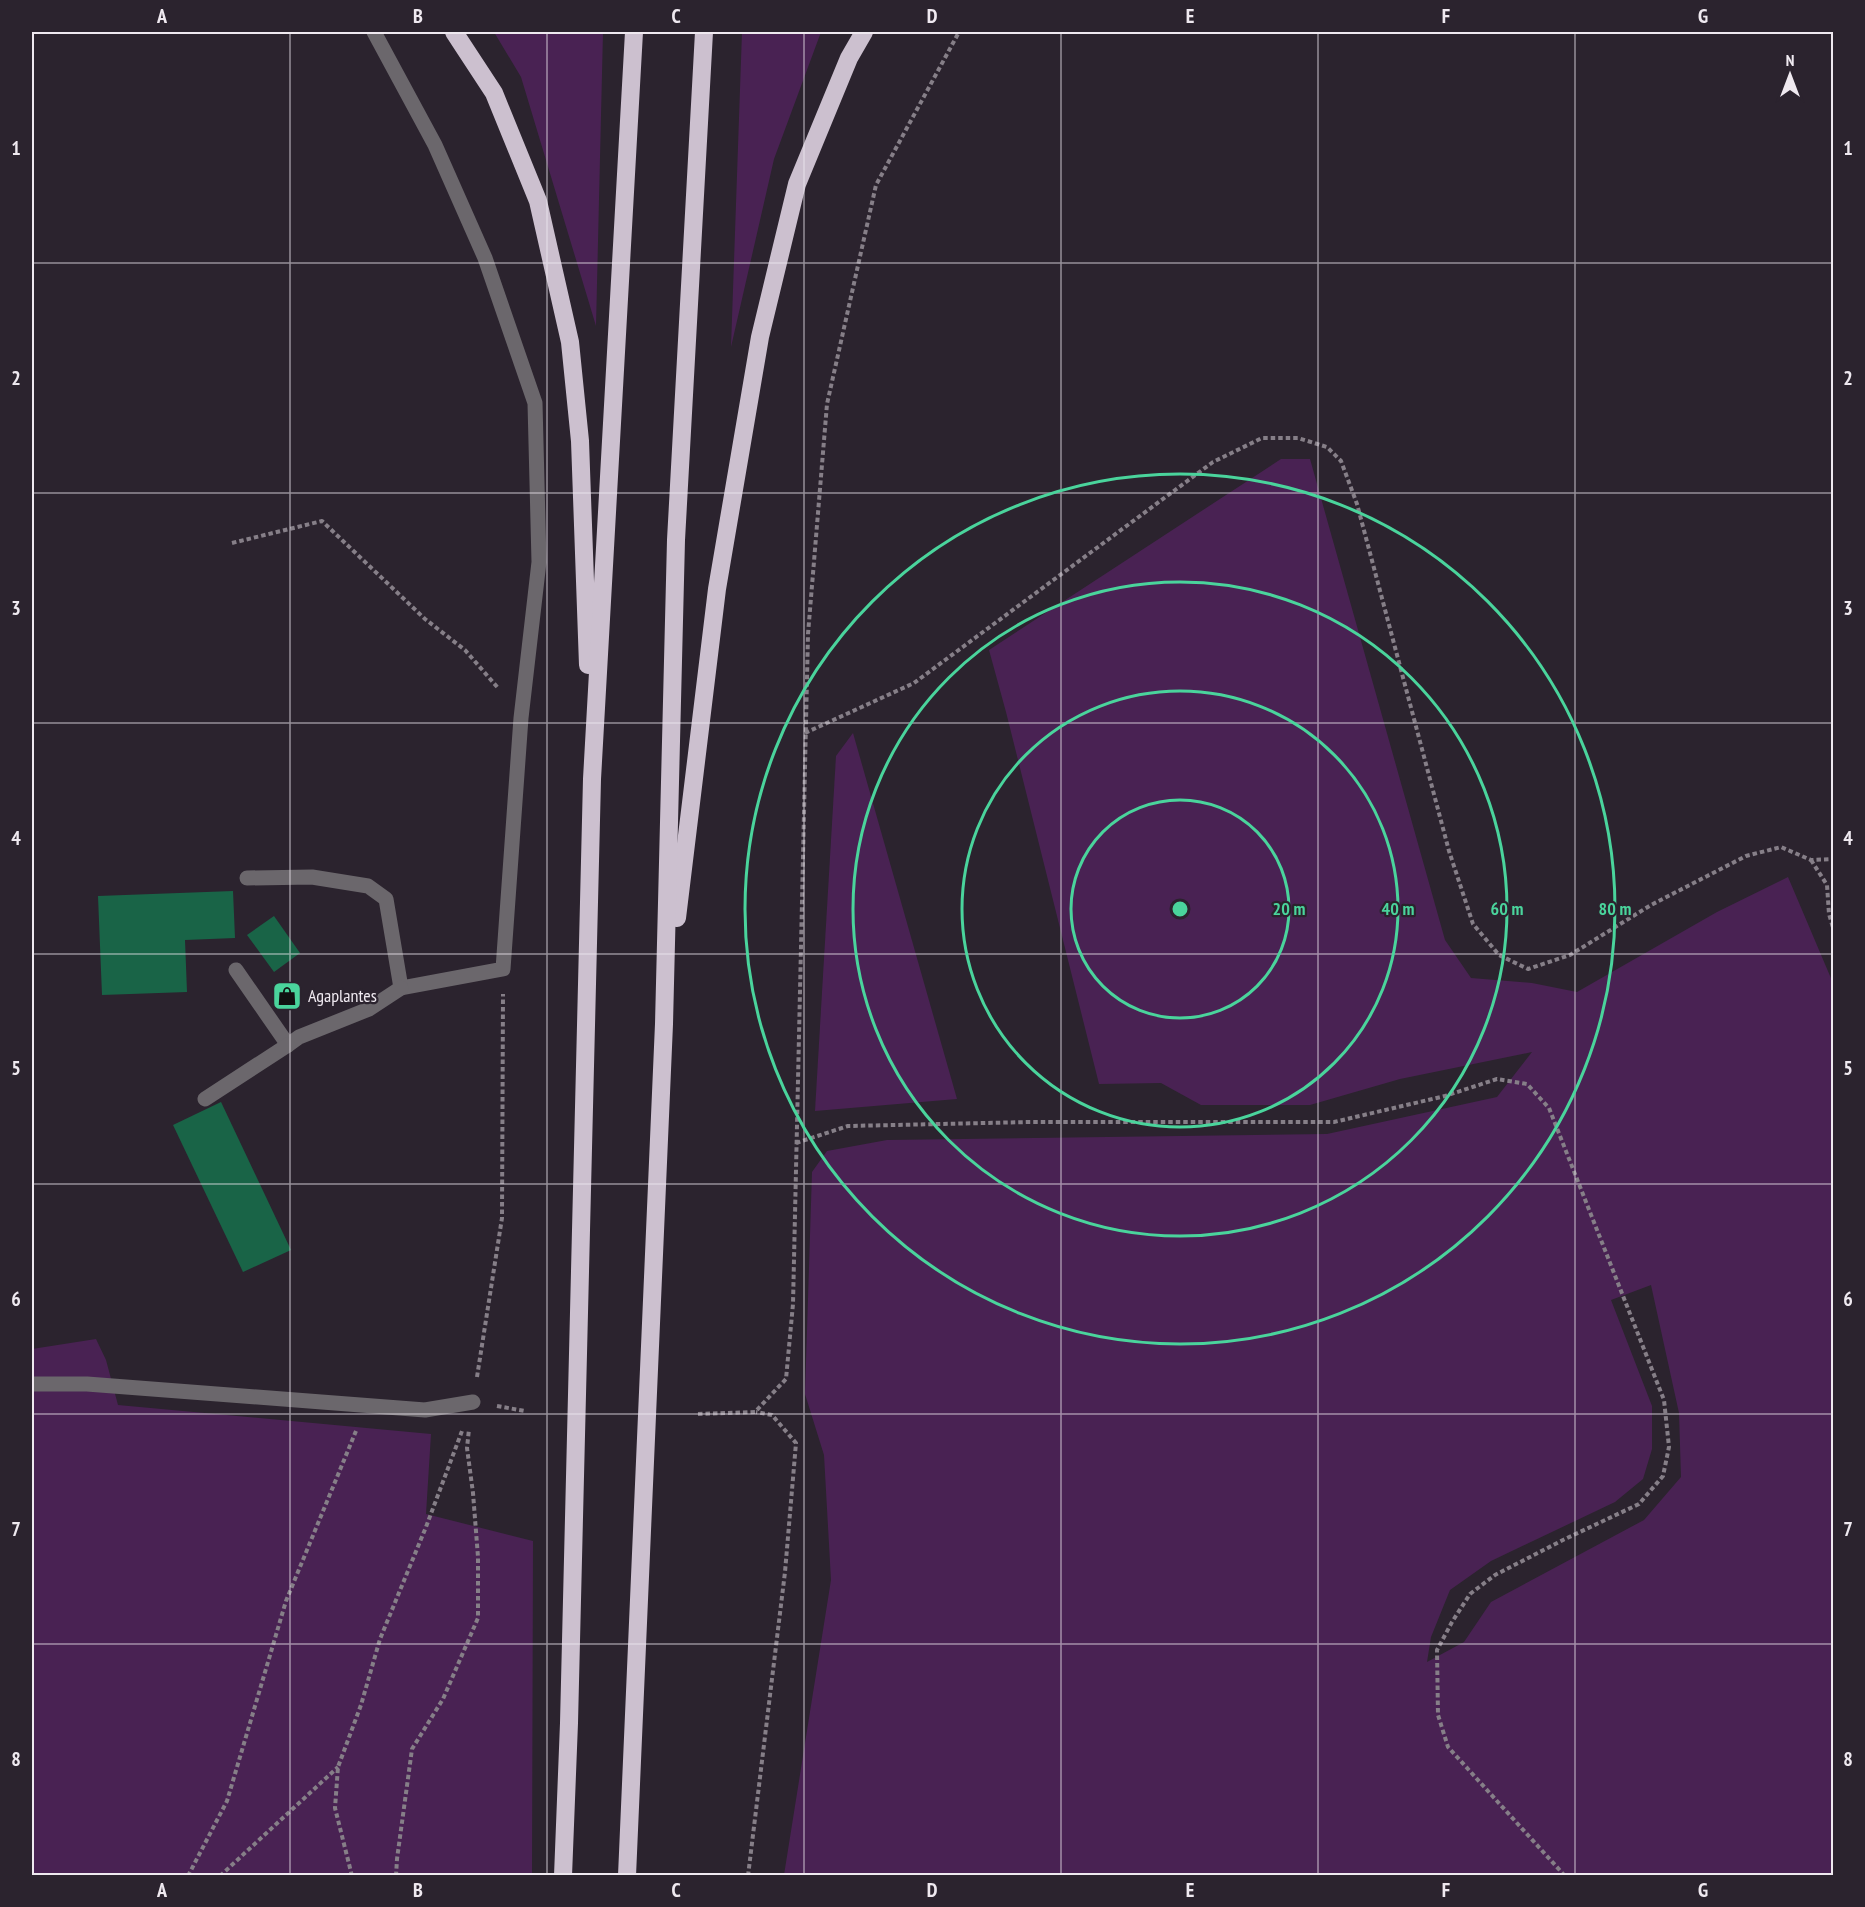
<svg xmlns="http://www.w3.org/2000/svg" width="1865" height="1907" viewBox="0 0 1865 1907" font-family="'PT Sans Narrow',sans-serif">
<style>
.green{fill:#492253;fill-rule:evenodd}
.building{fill:#196447}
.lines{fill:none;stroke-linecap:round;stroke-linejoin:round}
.path{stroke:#867f88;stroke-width:4;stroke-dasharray:4.5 3;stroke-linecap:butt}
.lane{stroke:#6b676c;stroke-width:15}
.highway{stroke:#ccc0cf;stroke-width:18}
.grid{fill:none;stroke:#efe9f0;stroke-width:1.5;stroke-opacity:0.55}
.ring{fill:none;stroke:#4ad49c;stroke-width:3}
.labels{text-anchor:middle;stroke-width:4.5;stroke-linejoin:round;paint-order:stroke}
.poi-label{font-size:18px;fill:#efe9f0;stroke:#2b232e;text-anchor:start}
.centre{fill:#4ad49c;stroke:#2b232e;stroke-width:3}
.ring-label{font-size:18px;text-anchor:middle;font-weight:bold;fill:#4ad49c;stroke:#2b232e;stroke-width:4.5;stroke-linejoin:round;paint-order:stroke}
.neatline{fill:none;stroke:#efe9f0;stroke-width:2}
.grid-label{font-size:20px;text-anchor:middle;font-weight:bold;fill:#efe9f0}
</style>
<rect width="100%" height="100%" fill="#2b232e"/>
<g class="green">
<polygon points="494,32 603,32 596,326 521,77"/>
<polygon points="742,32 821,32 774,159 731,347"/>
<path d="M 1281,459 L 1310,459 L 1445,940 L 1471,978 L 1532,983 L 1577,992 L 1717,912 L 1788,877 L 1833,983 L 1833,1875 L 784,1875 L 831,1580 L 824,1455 L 805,1394 L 812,1172 L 827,1151 L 887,1140 L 1327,1134 L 1497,1097 L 1532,1052 L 1400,1079 L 1310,1105 L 1201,1105 L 1161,1083 L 1099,1084 L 1006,712 L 989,650 ZM 1651,1285 L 1679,1413 L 1681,1477 L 1644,1520 L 1491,1602 L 1464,1642 L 1427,1662 L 1431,1637 L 1450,1590 L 1491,1561 L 1615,1502 L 1643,1479 L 1652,1449 L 1652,1406 L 1611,1300 Z"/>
<polygon points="853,733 957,1099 815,1111 836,756"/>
<polygon points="96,1339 106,1360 118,1405 431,1434 426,1514 533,1541 532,1875 32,1876 32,1349"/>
</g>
<g class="building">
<polygon points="233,891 235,938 185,940 187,992 102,995 98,896"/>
<polygon points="274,916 300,953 274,972 247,935"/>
<polygon points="221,1102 291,1250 243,1272 173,1125"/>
</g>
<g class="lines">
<g class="path">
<polyline points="232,543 322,521 425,619 465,650 498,688"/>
<polyline points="805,733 914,683 1213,462 1262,438 1298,438 1327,447 1341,461 1357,504 1449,851 1473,924 1499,955 1528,969 1570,955 1651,905 1746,856 1781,847 1811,860 1834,859"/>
<polyline points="1811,860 1827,885 1829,914 1834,931"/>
<polyline points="796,1143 848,1126 1030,1122 1334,1122 1445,1096 1497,1079 1527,1084 1549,1108 1664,1400 1669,1447 1663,1476 1639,1504 1563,1540 1495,1575 1470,1594 1452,1622 1437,1650 1438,1715 1448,1747 1565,1876"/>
<polyline points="477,1377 502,1218 503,994"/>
<polyline points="497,1406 525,1411"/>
<polyline points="698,1414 755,1412 786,1379 793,1304 808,634 827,404 876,185 959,32"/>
<polyline points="188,1876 227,1801 286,1601 356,1431"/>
<polyline points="220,1876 338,1767"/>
<polyline points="352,1876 335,1808 338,1767 361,1705 380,1639 426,1527 462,1431"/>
<polyline points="396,1876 397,1859 412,1749 443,1699 478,1618 478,1557 473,1493 467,1448 469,1429"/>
<polyline points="748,1876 785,1572 796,1443 772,1415 756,1412"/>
</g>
<g class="lane">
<polyline points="247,878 312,877 368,886 386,899 401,988 503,969 521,718 539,562 535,403 485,258 435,145 374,32"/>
<polyline points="236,970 288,1045 299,1037 369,1009 401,988"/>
<polyline points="205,1099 288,1045"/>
<polyline points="32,1384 87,1384 425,1410 473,1402"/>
</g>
<g class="highway">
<polyline points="454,32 494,93 538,201 570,342 580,441 588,665"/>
<polyline points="677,918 717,589 760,337 797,184 849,58 864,32"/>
<polyline points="563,1876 569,1723 592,779 634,32"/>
<polyline points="627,1876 664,1024 676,540 704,32"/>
</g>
</g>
<path class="grid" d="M 290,32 L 290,1876M 547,32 L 547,1876M 804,32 L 804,1876M 1061,32 L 1061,1876M 1318,32 L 1318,1876M 1575,32 L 1575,1876M 32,263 L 1834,263M 32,493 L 1834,493M 32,723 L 1834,723M 32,954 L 1834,954M 32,1184 L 1834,1184M 32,1414 L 1834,1414M 32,1644 L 1834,1644"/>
<g class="ring">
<circle cx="1180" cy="909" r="109"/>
<circle cx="1180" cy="909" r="218"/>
<circle cx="1180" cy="909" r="327"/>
<circle cx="1180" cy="909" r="435"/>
</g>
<defs>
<g id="shop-square" transform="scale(1.5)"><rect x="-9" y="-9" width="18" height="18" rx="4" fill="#4ad49c" stroke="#2b232e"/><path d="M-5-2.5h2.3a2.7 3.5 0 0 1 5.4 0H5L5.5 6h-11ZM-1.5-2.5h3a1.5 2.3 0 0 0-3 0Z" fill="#111"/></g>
</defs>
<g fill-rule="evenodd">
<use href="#shop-square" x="287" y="996"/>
</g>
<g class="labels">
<g class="poi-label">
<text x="308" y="1002">Agaplantes</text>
</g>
</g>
<circle cx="1180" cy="909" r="9" class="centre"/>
<g class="ring-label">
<text x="1289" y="915">20 m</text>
<text x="1398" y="915">40 m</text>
<text x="1507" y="915">60 m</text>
<text x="1615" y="915">80 m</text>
</g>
<rect width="1865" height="1907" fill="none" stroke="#2b232e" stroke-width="66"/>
<g transform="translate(1790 75)" stroke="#2b232e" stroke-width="4.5" paint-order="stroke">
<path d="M0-4.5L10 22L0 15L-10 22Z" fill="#efe9f0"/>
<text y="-9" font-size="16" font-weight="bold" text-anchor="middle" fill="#efe9f0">N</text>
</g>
<rect x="33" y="33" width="1799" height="1841" class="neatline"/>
<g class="grid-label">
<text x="162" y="23">A</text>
<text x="418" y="23">B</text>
<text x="676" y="23">C</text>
<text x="932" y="23">D</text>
<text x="1190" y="23">E</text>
<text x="1446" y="23">F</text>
<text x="1703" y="23">G</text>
<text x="16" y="155">1</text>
<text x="1848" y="155">1</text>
<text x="16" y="385">2</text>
<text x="1848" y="385">2</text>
<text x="16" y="615">3</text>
<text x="1848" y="615">3</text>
<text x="16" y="845">4</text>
<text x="1848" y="845">4</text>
<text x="16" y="1075">5</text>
<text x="1848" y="1075">5</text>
<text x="16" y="1306">6</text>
<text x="1848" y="1306">6</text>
<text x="16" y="1536">7</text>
<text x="1848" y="1536">7</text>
<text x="16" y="1766">8</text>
<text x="1848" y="1766">8</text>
<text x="162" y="1897">A</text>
<text x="418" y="1897">B</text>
<text x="676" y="1897">C</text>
<text x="932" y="1897">D</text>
<text x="1190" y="1897">E</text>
<text x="1446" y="1897">F</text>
<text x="1703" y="1897">G</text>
</g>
</svg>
